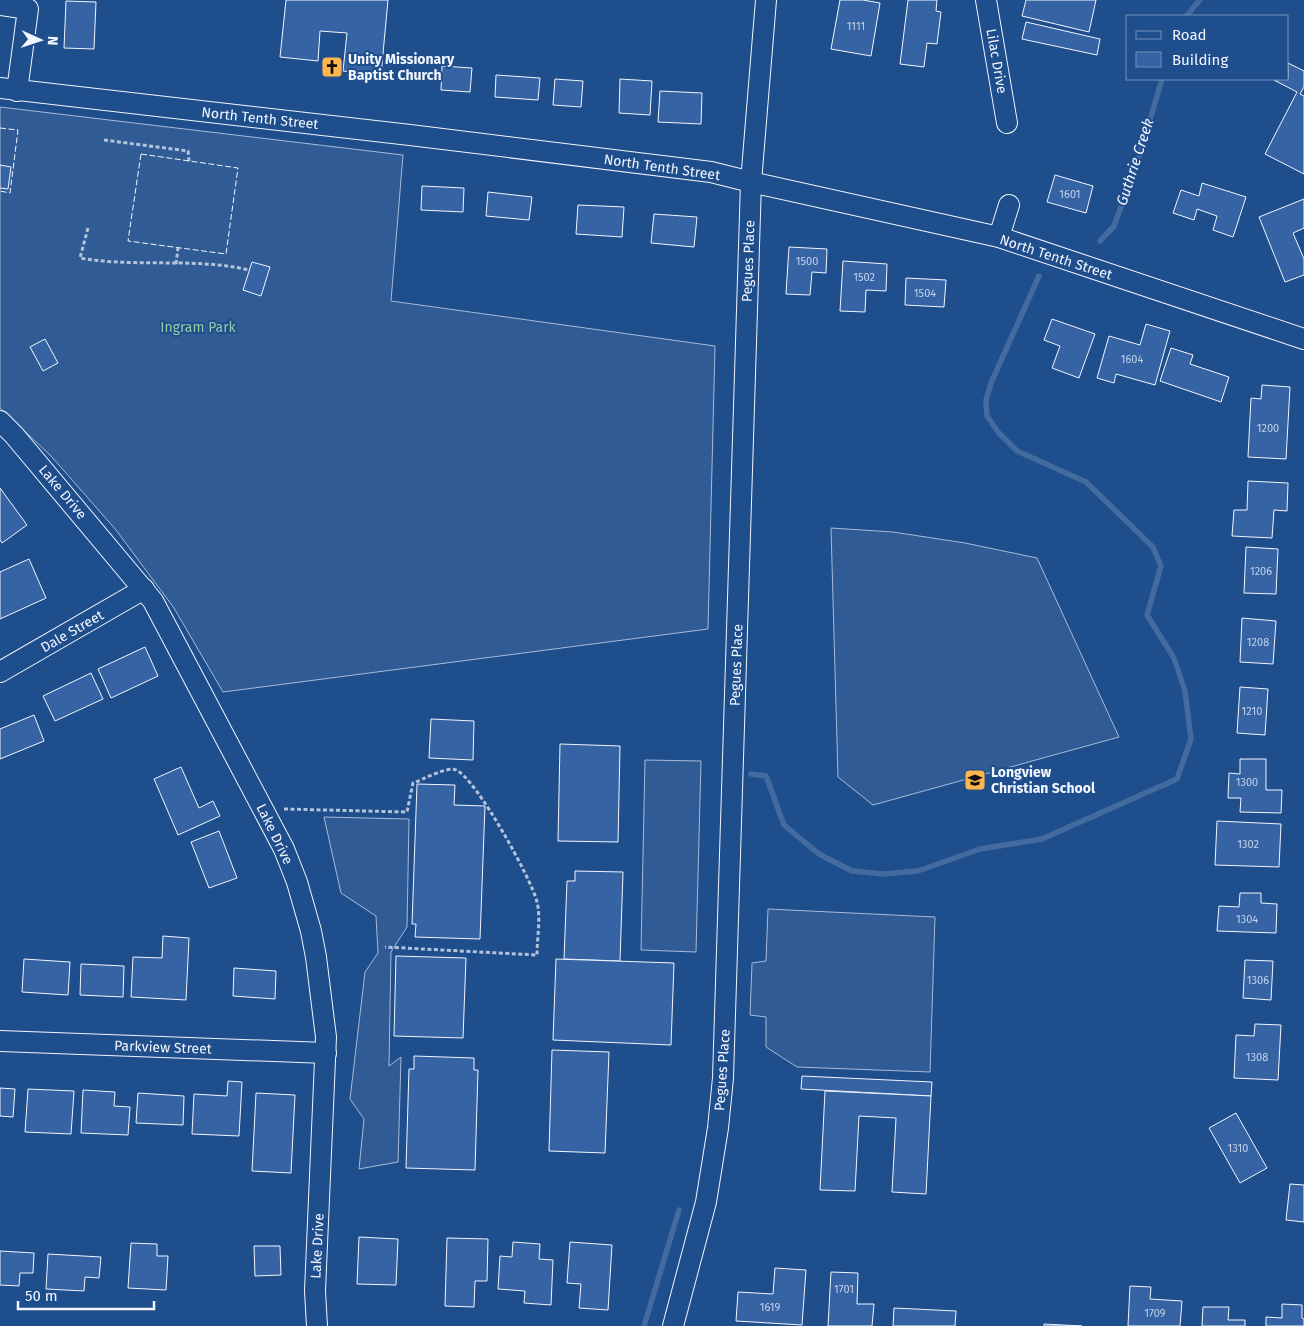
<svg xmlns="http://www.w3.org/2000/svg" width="1304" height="1326" viewBox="0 0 1304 1326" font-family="'Fira Sans',sans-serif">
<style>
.built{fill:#305b95;stroke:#a8bbd7}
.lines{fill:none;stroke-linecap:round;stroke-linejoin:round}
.stream{stroke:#446ba0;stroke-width:5.5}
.building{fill:#3563a3;stroke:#f2f6ff}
.minor-casing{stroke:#f2f6ff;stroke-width:22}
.path{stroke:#b3c4dc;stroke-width:3;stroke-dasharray:4 2.5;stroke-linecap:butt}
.minor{stroke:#1f4e8c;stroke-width:20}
.fence{stroke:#f2f6ff;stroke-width:1;stroke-dasharray:6 2.5;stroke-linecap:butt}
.labels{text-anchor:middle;stroke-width:4;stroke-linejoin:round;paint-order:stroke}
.number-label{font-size:11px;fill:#c3d1e8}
.poi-label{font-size:14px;font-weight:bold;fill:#f2f6ff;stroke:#1f4e8c;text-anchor:start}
.street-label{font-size:14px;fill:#f2f6ff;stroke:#1f4e8c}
.park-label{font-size:14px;fill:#97c8a6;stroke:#1f4e8c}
.water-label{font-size:15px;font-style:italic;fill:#f2f6ff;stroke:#1f4e8c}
</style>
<rect width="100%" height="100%" fill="#1f4e8c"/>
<g class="built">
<polygon points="0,107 403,155 391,301 715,346 708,629 223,692 174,608 116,530 51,456 0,408"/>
<polygon points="831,528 893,532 965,543 1037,558 1119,737 873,805 838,777"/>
<polygon points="645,760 701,761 696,952 641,950"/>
<polygon points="324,817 409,819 407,927 391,952 389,1066 401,1057 398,1162 359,1169 364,1119 350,1099 365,972 378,953 376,916 341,893"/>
<polygon points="768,909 935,917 930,1072 797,1067 766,1047 766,1017 750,1015 752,963 766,961"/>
</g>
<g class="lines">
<g class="stream">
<polyline points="1186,16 1200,0"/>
<polyline points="1100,241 1114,226 1136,167 1162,79"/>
<polyline points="751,774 766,776 784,825 819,854 852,871 883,874 918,871 980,849 1042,839 1177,779 1191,739 1185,691 1174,658 1147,615 1161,566 1153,547 1086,482 1017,451 998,432 987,416 986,400 991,383 1039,276"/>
<polyline points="644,1326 679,1210"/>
</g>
</g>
<g class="building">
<polygon points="286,0 388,0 381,75 343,71 347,33 320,31 318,61 280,57"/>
<polygon points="840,0 863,0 880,3 871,56 831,49"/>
<polygon points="908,0 937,0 936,11 941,12 937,44 927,43 924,67 900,64"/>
<polygon points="1026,0 1096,0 1089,32 1022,16"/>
<polygon points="66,1 96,2 94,49 64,48"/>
<polygon points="1026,22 1100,39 1097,55 1022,39"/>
<polygon points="1288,63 1304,71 1304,87 1300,94 1304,96 1304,174 1265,154 1297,92 1274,80 1288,79"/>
<polygon points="442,66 472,68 470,92 441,90"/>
<polygon points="496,75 540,78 538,100 495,97"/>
<polygon points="555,79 583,81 581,107 553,105"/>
<polygon points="620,79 652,81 650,115 619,113"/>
<polygon points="660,91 702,93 701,124 658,122"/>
<polygon points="0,165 11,167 8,189 0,188"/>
<polygon points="1055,175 1093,186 1086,213 1047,202"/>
<polygon points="1202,183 1246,197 1233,237 1213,230 1217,216 1197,209 1194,220 1173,213 1181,190 1199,196"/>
<polygon points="422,186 464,188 463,212 421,210"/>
<polygon points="488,192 532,197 529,220 486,216"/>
<polygon points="1304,199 1304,228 1293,233 1304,259 1304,275 1285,282 1259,217"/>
<polygon points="578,205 624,207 622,237 576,234"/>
<polygon points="654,214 697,217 694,247 651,243"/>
<polygon points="789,247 827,249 826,273 812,272 810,295 786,294"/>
<polygon points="843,261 887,264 886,291 866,290 865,312 840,311"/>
<polygon points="252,262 270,267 261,296 243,290"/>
<polygon points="906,278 946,280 944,307 905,305"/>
<polygon points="1052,319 1095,334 1079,378 1052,368 1060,346 1044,340"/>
<polygon points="1146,324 1170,331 1155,385 1116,374 1114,383 1097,378 1109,336 1140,345"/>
<polygon points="45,339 58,363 43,371 30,347"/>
<polygon points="1171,348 1193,355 1190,364 1229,377 1221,402 1160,381"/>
<polygon points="1262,385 1290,387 1286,459 1248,457 1251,398 1261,399"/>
<polygon points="1248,481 1288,483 1287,511 1274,510 1272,538 1232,536 1234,510 1247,510"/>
<polygon points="0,488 27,525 2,543 0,540"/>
<polygon points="1246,547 1278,549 1276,594 1244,593"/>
<polygon points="29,559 46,598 0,619 0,572"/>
<polygon points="1242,618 1276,621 1273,664 1240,662"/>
<polygon points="145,647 158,676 111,698 98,669"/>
<polygon points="91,673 103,699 55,721 43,696"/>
<polygon points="1240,687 1268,689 1265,735 1237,733"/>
<polygon points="34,715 44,741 0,759 0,729"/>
<polygon points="431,719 474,721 473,760 429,758"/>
<polygon points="560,744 620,746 618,842 558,841"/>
<polygon points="1240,759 1266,759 1266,790 1282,790 1281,813 1240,812 1241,798 1228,798 1229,773 1240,774"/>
<polygon points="181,767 199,808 213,801 220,816 178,835 154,779"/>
<polygon points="417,784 455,785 454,805 485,806 480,939 415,937 416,924 412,924"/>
<polygon points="1217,821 1281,824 1279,867 1215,865"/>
<polygon points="219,831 237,878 209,888 191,842"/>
<polygon points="575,871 623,872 620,961 564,959 567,881 575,881"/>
<polygon points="1240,893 1261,893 1261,903 1277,904 1276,933 1217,931 1219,906 1239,907"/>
<polygon points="163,936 189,938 186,1000 131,997 133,957 162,958"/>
<polygon points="396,956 466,958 463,1038 394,1036"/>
<polygon points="24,959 70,962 68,995 22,992"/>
<polygon points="556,959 674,963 671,1045 553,1040"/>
<polygon points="1245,960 1273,961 1271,1000 1243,998"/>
<polygon points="81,964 124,966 123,997 80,995"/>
<polygon points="234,968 276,971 275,999 233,996"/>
<polygon points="1255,1024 1281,1025 1278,1080 1234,1078 1236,1035 1254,1036"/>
<polygon points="552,1050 609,1052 605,1153 549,1151"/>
<polygon points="414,1056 474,1058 474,1070 478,1070 475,1170 406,1168 409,1069 414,1069"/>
<polygon points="802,1076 932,1082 931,1096 801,1089"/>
<polygon points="228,1081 242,1082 239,1136 192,1134 194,1094 227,1096"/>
<polygon points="0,1088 15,1089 13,1117 0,1116"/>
<polygon points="28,1089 74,1091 71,1134 25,1132"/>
<polygon points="83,1090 115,1092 114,1106 130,1107 128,1135 81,1133"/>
<polygon points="825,1091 931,1096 926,1194 892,1192 896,1118 859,1116 855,1191 820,1190"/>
<polygon points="138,1093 184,1096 183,1125 136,1123"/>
<polygon points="256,1093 295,1095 291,1173 252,1171"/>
<polygon points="1236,1113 1267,1168 1240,1183 1209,1128"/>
<polygon points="1290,1184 1304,1185 1304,1222 1286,1220"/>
<polygon points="359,1237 398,1239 396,1285 357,1284"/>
<polygon points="447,1238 488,1239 487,1281 475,1281 474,1307 445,1306"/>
<polygon points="513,1242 540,1244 539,1259 553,1260 551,1305 524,1303 525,1291 498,1289 500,1256 512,1257"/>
<polygon points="570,1242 612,1245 608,1310 579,1308 581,1284 567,1283"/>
<polygon points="131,1243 157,1244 157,1256 168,1256 166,1290 128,1288"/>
<polygon points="254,1246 280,1246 281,1275 255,1276"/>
<polygon points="0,1251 34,1253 33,1273 20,1273 19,1286 0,1285"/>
<polygon points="48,1254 101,1257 99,1278 85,1277 84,1291 46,1289"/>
<polygon points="775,1268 806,1270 802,1325 736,1321 738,1292 773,1294"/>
<polygon points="831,1272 858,1273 857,1304 874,1304 872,1326 828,1326"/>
<polygon points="1130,1286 1151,1287 1150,1299 1182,1301 1180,1326 1128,1326"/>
<polygon points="1282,1304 1302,1305 1302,1318 1304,1319 1304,1326 1266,1326 1266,1317 1282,1318"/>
<polygon points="1203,1307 1229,1307 1228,1320 1245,1320 1245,1326 1202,1326"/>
<polygon points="894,1308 956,1311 955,1326 893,1326"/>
<polygon points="1044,1324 1082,1326 1044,1326"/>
</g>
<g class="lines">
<g class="minor-casing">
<g id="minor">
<polyline points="986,0 1007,123"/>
<polyline points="0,5 28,9 17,91"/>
<polyline points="0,88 410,135 711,172 751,182 999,237 1304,339"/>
<polyline points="999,237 1009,205"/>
<polyline points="0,421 14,435 153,601 284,849 297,882 311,931 316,957 326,1037 315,1291 317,1326"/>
<polyline points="0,672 144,589"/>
<polyline points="0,1041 326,1053"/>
<polyline points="673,1326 706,1202 718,1128 723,1078 751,182 766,0"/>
</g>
</g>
<g class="path">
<polyline points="104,140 188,151 189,161"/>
<path d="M 88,228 L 80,258 C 136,268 194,257 249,270"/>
<polyline points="176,264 178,248"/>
<path d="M 284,809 L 407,812 L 413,783 C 422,780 447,766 456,770 C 476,778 532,880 537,902 C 541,918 537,938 537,955 L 385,947"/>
</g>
<use href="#minor" class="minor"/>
<g class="fence">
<polyline points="0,128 18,130 10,193 0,191"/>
<polygon points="141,154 238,168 226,254 128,241"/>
</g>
</g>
<defs>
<g id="church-square" transform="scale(1.125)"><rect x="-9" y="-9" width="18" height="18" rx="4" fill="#ffb74d" stroke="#1f4e8c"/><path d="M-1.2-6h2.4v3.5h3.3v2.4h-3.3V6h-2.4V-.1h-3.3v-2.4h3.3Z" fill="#111"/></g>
<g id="school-square" transform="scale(1.125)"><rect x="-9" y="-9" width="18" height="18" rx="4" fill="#ffb74d" stroke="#1f4e8c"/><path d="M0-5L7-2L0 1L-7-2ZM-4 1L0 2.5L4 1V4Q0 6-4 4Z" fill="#111"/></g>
</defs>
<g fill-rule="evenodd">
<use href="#church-square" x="332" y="67"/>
<use href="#school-square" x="975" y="780"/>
</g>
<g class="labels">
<g class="number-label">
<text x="856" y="30">1111</text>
<text x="1070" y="198">1601</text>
<text x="807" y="265">1500</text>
<text x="864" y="281">1502</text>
<text x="925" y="297">1504</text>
<text x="1132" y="363">1604</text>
<text x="1268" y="432">1200</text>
<text x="1261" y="575">1206</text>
<text x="1258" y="646">1208</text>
<text x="1252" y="715">1210</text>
<text x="1247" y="786">1300</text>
<text x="1248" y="848">1302</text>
<text x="1247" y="923">1304</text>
<text x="1258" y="984">1306</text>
<text x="1257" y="1061">1308</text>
<text x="1238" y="1152">1310</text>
<text x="844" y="1293">1701</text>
<text x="770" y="1311">1619</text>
<text x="1155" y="1317">1709</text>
</g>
<g class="poi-label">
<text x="348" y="64">Unity Missionary<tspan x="348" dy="16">Baptist Church</tspan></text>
<text x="991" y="777">Longview<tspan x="991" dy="16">Christian School</tspan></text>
</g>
<g class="street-label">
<text transform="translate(997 61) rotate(80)" y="5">Lilac Drive</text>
<text transform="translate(260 118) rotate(6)" y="5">North Tenth Street</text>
<text transform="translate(662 167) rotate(8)" y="5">North Tenth Street</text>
<text transform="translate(1056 257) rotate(18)" y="5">North Tenth Street</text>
<text transform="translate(748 261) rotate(-88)" y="5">Pegues Place</text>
<text transform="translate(63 492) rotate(50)" y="5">Lake Drive</text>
<text transform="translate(72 631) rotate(-30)" y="5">Dale Street</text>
<text transform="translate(736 665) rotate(-88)" y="5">Pegues Place</text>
<text transform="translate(275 834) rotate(64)" y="5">Lake Drive</text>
<text transform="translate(163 1047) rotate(2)" y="5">Parkview Street</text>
<text transform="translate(722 1070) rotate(-86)" y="5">Pegues Place</text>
<text transform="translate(317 1246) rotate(-87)" y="5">Lake Drive</text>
</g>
<g class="park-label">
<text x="198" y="332">Ingram Park</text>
</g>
<g class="water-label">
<text transform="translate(1135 162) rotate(-72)" y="5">Guthrie Creek</text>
</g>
</g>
<rect x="1126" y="15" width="162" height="65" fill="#1f4e8c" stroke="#7391ba"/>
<rect x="1136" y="31" width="25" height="8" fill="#1f4e8c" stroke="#7391ba"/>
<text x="1172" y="40" font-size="15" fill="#f2f6ff">Road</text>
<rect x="1136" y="52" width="25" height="15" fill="#3563a3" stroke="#7391ba"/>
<text x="1172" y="65" font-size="15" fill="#f2f6ff">Building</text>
<g transform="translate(40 40) rotate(93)" stroke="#1f4e8c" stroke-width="4" paint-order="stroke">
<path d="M0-4L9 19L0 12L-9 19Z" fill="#f2f6ff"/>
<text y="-8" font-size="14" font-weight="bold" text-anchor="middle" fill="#f2f6ff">N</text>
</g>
<path d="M18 1301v8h136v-8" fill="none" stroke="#f2f6ff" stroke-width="2.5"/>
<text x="25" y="1301" font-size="15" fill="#f2f6ff" stroke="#1f4e8c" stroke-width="4" paint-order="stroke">50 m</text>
</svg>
